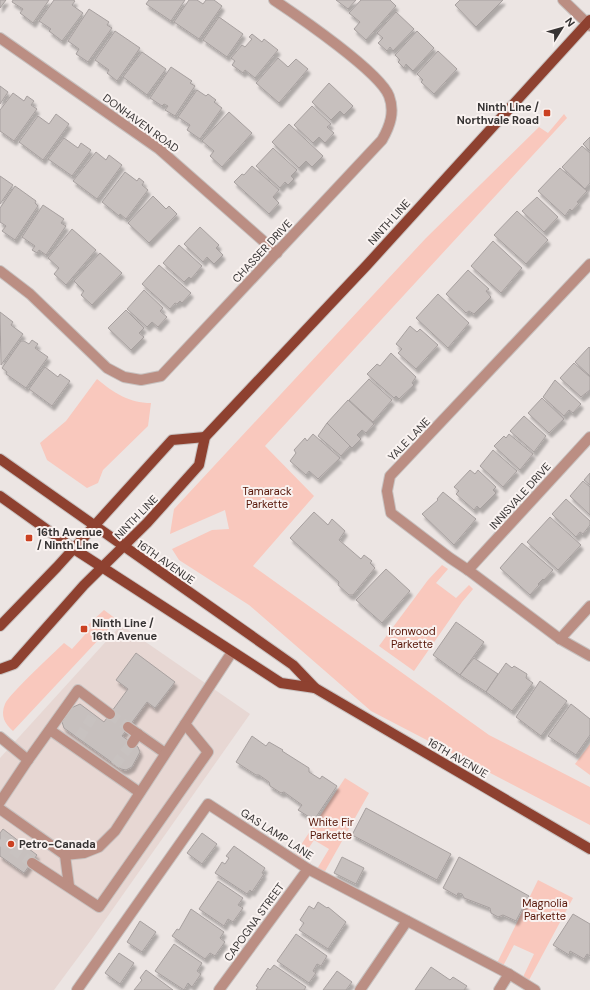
<svg xmlns="http://www.w3.org/2000/svg" width="590" height="990" viewBox="0 0 590 990" font-family="'DM Sans',sans-serif">
<style>
.built{fill:#e7d7d3}
.green{fill:#f9c8bd}
.building{fill:#c7c0be;stroke:#a7a09f;filter:url(#shadow)}
.lines{fill:none;stroke-linecap:round;stroke-linejoin:round}
.minor-tunnel{stroke:#c8c2c0;stroke-width:10;stroke-dasharray:10 5;stroke-linecap:butt}
.minor-casing{stroke:#c8c2c0;stroke-width:12}
.major-casing{stroke:#c8c2c0;stroke-width:12}
.minor{stroke:#bb8e83;stroke-width:10}
.major{stroke:#8e4130;stroke-width:10}
.poi-dot{fill:#cb4122;stroke:#f9f2f0;stroke-width:1.5}
.labels{text-anchor:middle;stroke-width:4;stroke-linejoin:round;paint-order:stroke}
.poi-label{font-size:11px;font-weight:bold;fill:#373434;stroke:#f9f2f0;text-anchor:start}
.street-label{font-size:11px;fill:#373434;stroke:#f9f2f0}
.park-label{font-size:11px;fill:#571608;stroke:#f9f2f0}
</style>
<defs>
<filter id="shadow"><feDropShadow dx="2.5" dy="4.5" stdDeviation="1" flood-color="#0004"/></filter>
</defs>
<rect width="100%" height="100%" fill="#ece5e3"/>
<polygon class="built" points="121,625 250,714 91,940 54,990 0,990 0,758"/>
<g class="green">
<polygon points="564,114 567,118 265,446 314,496 253,566 489,735 590,787 590,825 371,711 249,605 179,560 172,549 212,530 229,529 225,510 170,534 174,509 426,238 539,127 548,133"/>
<path d="M 97,379 C 114,393 129,403 151,403 L 148,426 L 103,470 L 98,483 L 87,488 L 47,460 L 40,443 L 66,421 Z"/>
<polygon points="442,565 448,569 436,583 456,598 469,585 473,589 462,602 414,671 379,646 428,580"/>
<path d="M 104,610 L 116,619 L 115,622 L 13,731 C 5,724 0,716 5,704 C 9,694 54,653 64,643 L 72,649 L 91,628 L 88,625 Z"/>
<polygon points="590,744 590,775 575,764"/>
<polygon points="345,778 369,793 324,873 317,869 329,849 314,840 302,858 295,854"/>
<polygon points="538,880 573,898 529,980 523,977 534,954 514,945 503,966 497,963"/>
</g>
<g class="building">
<polygon points="0,0 6,0 0,8"/>
<polygon points="13,0 49,0 33,23 20,13 23,9 12,2"/>
<polygon points="54,0 73,0 75,1 72,5 83,13 62,41 49,31 51,29 39,21"/>
<polygon points="149,0 185,0 171,21 146,4"/>
<polygon points="189,0 197,0 203,4 206,0 214,0 222,6 199,39 174,22"/>
<polygon points="336,0 356,0 348,9"/>
<polygon points="361,0 390,0 396,6 366,40 354,29 360,22 349,13"/>
<polygon points="460,0 503,0 476,27 455,5"/>
<polygon points="89,9 109,22 107,25 112,28 88,62 76,54 79,49 68,41"/>
<polygon points="396,12 414,29 393,51 390,47 387,51 378,43 383,38 377,33"/>
<polygon points="219,17 243,34 227,57 203,40"/>
<polygon points="115,31 140,48 117,81 107,73 109,70 95,60"/>
<polygon points="417,31 434,48 413,71 406,64 404,68 398,62 400,60 395,55"/>
<polygon points="252,34 262,42 264,39 278,50 255,78 245,70 243,73 232,65 235,61 231,58 242,45 245,47 252,39 249,37"/>
<polygon points="438,51 457,69 434,94 421,82 423,80 417,74"/>
<polygon points="142,52 166,69 147,95 123,77"/>
<polygon points="278,58 288,67 296,59 308,69 279,103 256,83"/>
<polygon points="171,67 192,81 190,83 195,86 175,116 165,110 168,106 164,104 162,106 150,98"/>
<polygon points="329,83 353,106 344,115 340,111 331,120 312,102"/>
<polygon points="0,86 8,92 0,104"/>
<polygon points="197,90 206,96 208,94 216,100 214,102 222,108 200,139 187,130 190,125 178,117"/>
<polygon points="13,93 24,101 27,96 34,101 31,105 37,109 14,141 0,131 0,110"/>
<polygon points="312,106 331,124 327,127 334,133 325,143 319,137 313,143 294,125"/>
<polygon points="229,112 252,133 222,167 210,156 214,151 202,141"/>
<polygon points="56,114 69,124 43,160 19,142 38,116 49,124"/>
<polygon points="289,124 323,156 312,167 306,161 299,168 272,142"/>
<polygon points="590,137 590,151 583,144"/>
<polygon points="64,138 78,148 81,143 91,150 72,176 48,159"/>
<polygon points="582,146 590,153 590,183 585,189 562,167"/>
<polygon points="273,148 297,170 291,176 294,179 288,185 285,182 280,188 256,166"/>
<polygon points="96,152 106,160 109,155 122,165 97,199 73,181"/>
<polygon points="252,166 279,190 273,197 279,203 269,214 234,182 242,174 244,175"/>
<polygon points="560,168 587,191 577,202 579,203 572,211 570,209 565,216 538,191"/>
<polygon points="125,172 137,181 139,178 144,182 142,185 148,190 126,219 120,214 119,216 102,202"/>
<polygon points="0,176 13,185 0,204"/>
<polygon points="15,186 36,201 35,203 38,206 15,240 2,231 6,226 0,222 0,208"/>
<polygon points="153,196 166,209 169,206 177,214 149,243 128,223"/>
<polygon points="537,197 558,217 544,232 522,211"/>
<polygon points="43,205 64,219 61,223 66,226 46,255 39,250 37,253 32,250 35,246 22,237"/>
<polygon points="517,211 548,240 526,264 494,235"/>
<polygon points="200,227 219,245 216,248 223,255 214,264 207,257 203,262 184,244"/>
<polygon points="72,229 96,250 66,285 54,274 59,268 48,258"/>
<polygon points="493,241 522,268 501,293 471,266"/>
<polygon points="179,245 202,266 191,279 189,277 184,282 163,263"/>
<polygon points="100,253 122,273 92,305 81,295 84,291 74,281"/>
<polygon points="159,265 191,293 182,303 180,301 177,304 175,303 170,309 142,284"/>
<polygon points="468,270 489,289 486,291 491,297 474,314 469,311 466,313 446,294"/>
<polygon points="144,290 163,308 160,311 167,317 158,327 152,322 147,327 127,309"/>
<polygon points="438,294 469,323 448,348 416,318"/>
<polygon points="126,310 144,328 139,333 144,337 131,350 108,328"/>
<polygon points="0,312 13,322 11,325 23,334 1,365"/>
<polygon points="410,326 417,332 420,329 438,345 416,369 398,353 402,349 396,344"/>
<polygon points="32,340 38,344 35,348 48,357 26,388 6,374 7,372 2,368 21,341 24,341 29,344"/>
<polygon points="589,347 590,348 590,376 575,362"/>
<polygon points="391,353 416,377 412,383 414,385 399,399 396,396 394,398 367,374 377,364 380,366"/>
<polygon points="574,363 590,377 590,390 581,397 560,378"/>
<polygon points="45,367 58,377 60,374 70,381 52,406 29,389"/>
<polygon points="369,379 392,400 373,422 349,400"/>
<polygon points="555,380 581,404 573,413 569,410 564,416 543,397"/>
<polygon points="542,398 564,419 549,433 528,413"/>
<polygon points="348,400 374,424 366,433 362,430 357,435 361,439 352,448 327,423"/>
<polygon points="524,416 546,436 534,452 510,431"/>
<polygon points="327,423 350,446 341,456 318,436"/>
<polygon points="313,434 340,458 318,479 309,471 306,475 290,461 296,453 294,450 305,438 307,441"/>
<polygon points="509,434 533,454 520,470 494,446 504,436 506,438"/>
<polygon points="493,450 517,471 503,487 480,466"/>
<polygon points="470,470 475,474 478,470 496,487 493,490 496,493 480,509 477,506 474,510 456,494 459,491 454,487"/>
<polygon points="590,473 590,485 584,480"/>
<polygon points="583,481 590,487 590,515 570,496"/>
<polygon points="443,492 476,519 454,545 422,514 438,500 437,499"/>
<polygon points="566,499 590,521 590,525 583,534 580,532 576,537 552,514"/>
<polygon points="314,512 328,525 332,519 345,531 339,540 361,559 364,555 372,561 370,563 375,568 353,595 349,595 338,585 339,582 290,538"/>
<polygon points="550,517 581,545 558,570 527,542"/>
<polygon points="522,543 553,570 544,580 543,579 538,584 539,585 530,595 500,568"/>
<polygon points="386,569 410,591 382,623 356,600"/>
<polygon points="456,622 484,642 460,675 433,655"/>
<polygon points="136,653 175,682 155,708 147,702 122,736 138,747 140,752 132,767 126,770 121,769 64,728 62,722 71,708 80,704 104,722 128,689 116,680"/>
<polygon points="474,658 498,674 486,692 460,675"/>
<polygon points="506,663 512,668 514,666 527,674 526,678 533,683 512,711 486,692"/>
<polygon points="540,681 567,701 541,736 516,717"/>
<polygon points="571,704 590,719 590,735 576,755 548,736"/>
<polygon points="252,736 266,746 269,742 283,750 282,751 309,768 309,772 320,779 322,776 337,786 314,820 298,810 302,805 284,792 281,793 270,786 269,782 259,775 256,775 236,762"/>
<polygon points="366,808 451,854 437,880 352,835"/>
<polygon points="3,829 37,855 24,873 0,856 0,833"/>
<polygon points="202,833 217,844 202,864 187,853"/>
<polygon points="234,846 265,868 262,873 264,874 252,892 250,890 247,894 215,873 222,862 225,864 229,858 226,856"/>
<polygon points="342,857 364,868 356,884 334,873"/>
<polygon points="459,857 529,896 516,921 503,915 498,917 491,913 490,908 464,898 462,894 458,893 457,896 443,888"/>
<polygon points="218,881 243,898 238,905 243,908 233,922 228,919 224,926 199,909"/>
<polygon points="318,902 327,908 328,907 346,922 328,949 299,930 304,923 300,920 309,906 314,909"/>
<polygon points="191,909 224,932 220,938 225,942 215,956 210,953 205,959 172,936 177,929 179,930"/>
<polygon points="573,914 590,924 590,956 587,954 584,959 570,951 569,955 553,945"/>
<polygon points="140,921 156,932 142,952 127,942"/>
<polygon points="296,934 327,956 321,966 317,964 313,971 316,973 309,983 277,961"/>
<polygon points="174,944 202,963 197,971 201,974 192,987 188,983 184,990 155,971"/>
<polygon points="119,953 134,963 120,984 105,973"/>
<polygon points="274,965 306,987 304,990 256,990 258,987 256,986 268,968 270,970"/>
<polygon points="431,967 450,980 453,977 467,986 464,990 415,990"/>
<polygon points="146,970 173,990 134,990 142,980 140,978"/>
<polygon points="337,971 352,982 346,990 323,990"/>
</g>
<g class="lines">
<g class="minor-tunnel">
<polyline points="110,714 128,727"/>
<polyline points="79,738 94,714"/>
<polyline points="115,765 132,743"/>
<polyline points="0,840 32,863"/>
</g>
<g class="minor-casing">
<g id="minor">
<polyline points="563,0 590,26"/>
<polyline points="0,38 159,149 277,253"/>
<polyline points="590,264 390,476 387,491 391,513 450,558 468,570 560,639 590,656"/>
<path d="M 0,271 L 30,294 L 107,368 L 124,377 L 141,380 L 161,376 L 382,140 C 390,126 395,112 389,96 C 380,72 298,16 274,0"/>
<polyline points="468,570 590,437"/>
<polyline points="560,639 590,606"/>
<polyline points="128,727 165,753"/>
<polyline points="50,730 139,792"/>
<polyline points="0,737 28,760 0,802"/>
<polyline points="132,743 138,734"/>
<polyline points="28,760 78,690 110,714"/>
<polyline points="0,809 65,855 84,853 99,847 115,831 232,652"/>
<polyline points="65,855 69,886"/>
<polyline points="32,863 99,907 208,752 185,724"/>
<polyline points="77,990 208,804 308,869 509,974 535,990"/>
<polyline points="219,990 308,869"/>
<polyline points="360,990 407,921"/>
<polyline points="499,990 509,974"/>
</g>
</g>
<g class="major-casing">
<g id="major">
<polyline points="0,459 293,665 315,688 590,849"/>
<polyline points="0,496 74,549 281,683 315,688"/>
<polyline points="0,626 57,567 172,440 205,437"/>
<polyline points="0,669 14,664 84,585 147,523 199,465 205,437 367,265 590,20"/>
</g>
</g>
<use href="#minor" class="minor"/>
<use href="#major" class="major"/>
</g>
<g class="poi-dot">
<rect x="543" y="109" width="8" height="8" rx="2"/>
<rect x="25" y="534" width="8" height="8" rx="2"/>
<rect x="80" y="625" width="8" height="8" rx="2"/>
<circle cx="11" cy="844" r="4"/>
</g>
<g class="labels">
<g class="poi-label">
<text x="539" y="111" text-anchor="end">Ninth Line /<tspan x="539" dy="13">Northvale Road</tspan></text>
<text x="37" y="536">16th Avenue<tspan x="37" dy="13">/ Ninth Line</tspan></text>
<text x="92" y="627">Ninth Line /<tspan x="92" dy="13">16th Avenue</tspan></text>
<text x="19" y="848">Petro-Canada</text>
</g>
<g class="street-label">
<text transform="translate(141 123) rotate(36)" y="4">DONHAVEN ROAD</text>
<text transform="translate(389 222) rotate(-48)" y="4">NINTH LINE</text>
<text transform="translate(262 251) rotate(-47)" y="4">CHASSER DRIVE</text>
<text transform="translate(409 439) rotate(-46)" y="4">YALE LANE</text>
<text transform="translate(520 496) rotate(-48)" y="4">INNISVALE DRIVE</text>
<text transform="translate(136 517) rotate(-46)" y="4">NINTH LINE</text>
<text transform="translate(166 562) rotate(35)" y="4">16TH AVENUE</text>
<text transform="translate(458 758) rotate(30)" y="4">16TH AVENUE</text>
<text transform="translate(277 834) rotate(33)" y="4">GAS LAMP LANE</text>
<text transform="translate(254 922) rotate(-54)" y="4">CAPOGNA STREET</text>
</g>
<g class="park-label">
<text x="267" y="495">Tamarack<tspan x="267" dy="13">Parkette</tspan></text>
<text x="412" y="635">Ironwood<tspan x="412" dy="13">Parkette</tspan></text>
<text x="331" y="826">White Fir<tspan x="331" dy="13">Parkette</tspan></text>
<text x="545" y="907">Magnolia<tspan x="545" dy="13">Parkette</tspan></text>
</g>
</g>
<g transform="translate(562 28) rotate(53)" stroke="#f9f2f0" stroke-width="3" paint-order="stroke">
<path d="M0-3L7 15L0 10L-7 15Z" fill="#373434"/>
<text y="-6" font-size="11" font-weight="bold" text-anchor="middle" fill="#373434">N</text>
</g>
</svg>
